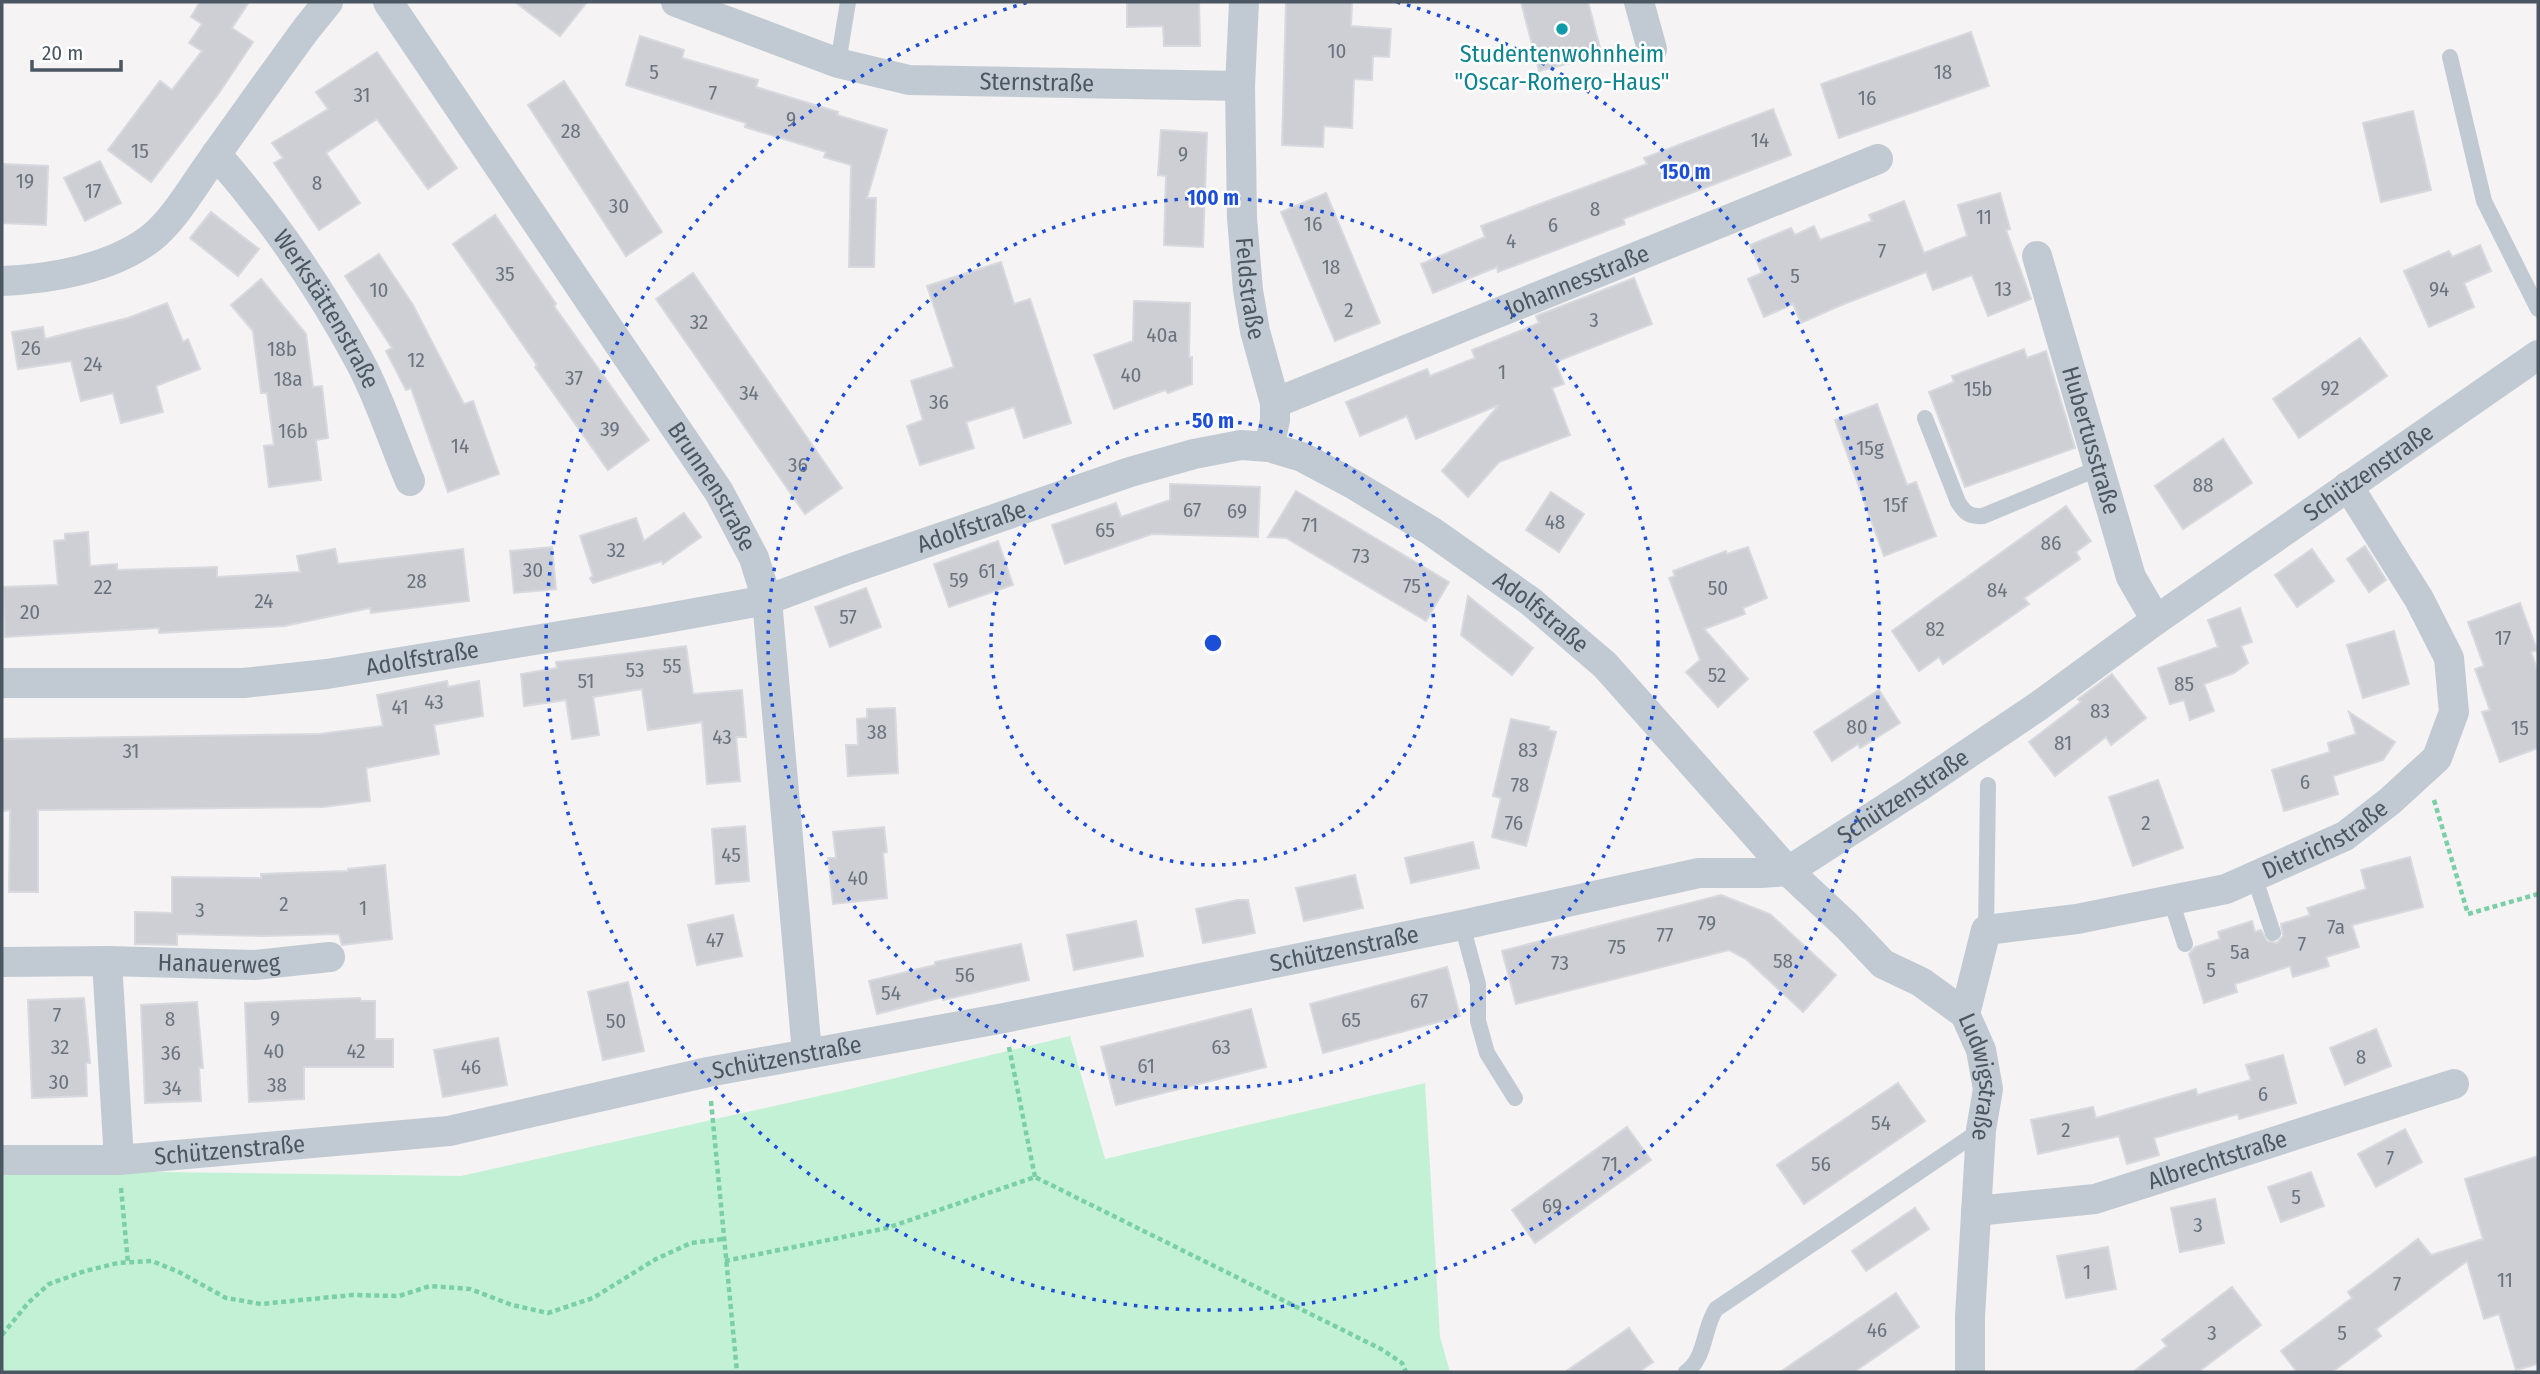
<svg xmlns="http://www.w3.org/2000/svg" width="2540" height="1374" viewBox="0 0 2540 1374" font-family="'Fira Sans Condensed',sans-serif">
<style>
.green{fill:#c3f1d5}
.building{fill:#cdcfd5;stroke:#d7d9de;stroke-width:2}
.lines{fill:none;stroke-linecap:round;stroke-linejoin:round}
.path{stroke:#7ad0a6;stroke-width:4.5;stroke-dasharray:5 3.5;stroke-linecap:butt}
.lane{stroke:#c1cad2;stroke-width:16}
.street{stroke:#c1cad2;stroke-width:30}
.ring{fill:none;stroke:#1d4ed8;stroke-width:3.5;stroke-dasharray:3.5 7}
.culture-dot{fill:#0f9aa8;stroke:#fff;stroke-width:2.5}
.labels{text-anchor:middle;stroke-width:5;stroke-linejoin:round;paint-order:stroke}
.number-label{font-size:21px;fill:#6b747e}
.culture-label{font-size:24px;fill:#0d838f;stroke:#fff}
.street-label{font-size:24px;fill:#4a5661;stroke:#fff}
.centre{fill:#1d4ed8;stroke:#fff;stroke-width:3.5}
.ring-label{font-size:21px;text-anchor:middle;font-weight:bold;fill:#1d4ed8;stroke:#fff;stroke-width:5;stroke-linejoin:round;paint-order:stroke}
</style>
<rect width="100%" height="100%" fill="#f5f3f3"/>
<polygon class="green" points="1070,1036 1105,1159 1425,1083 1440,1337 1450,1372 2,1372 2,1170 461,1176 850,1089"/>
<g class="building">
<polygon points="200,2 249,2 232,28 253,42 219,93 151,182 108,150 160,81 172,90 202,51 189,43 202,24 191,17"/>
<polygon points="515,2 587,2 560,36"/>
<polygon points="1127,2 1199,2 1200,46 1164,46 1163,26 1127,27"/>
<polygon points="1286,2 1352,2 1351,26 1391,29 1389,57 1373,56 1372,80 1354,79 1352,128 1324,126 1323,147 1282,145"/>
<polygon points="1521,2 1588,2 1602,55 1539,71"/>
<polygon points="1971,32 1989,86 1839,138 1821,84"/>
<polygon points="640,36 684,50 682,58 758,80 756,87 838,112 837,115 887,130 867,198 876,198 874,267 849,267 851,165 824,157 826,152 745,127 746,123 626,85"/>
<polygon points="377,52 457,168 428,189 377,119 326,153 360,203 319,230 274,163 283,158 272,143 328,109 316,92"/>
<polygon points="564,81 662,232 626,256 528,105"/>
<polygon points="1773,109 1791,155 1623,219 1625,224 1498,272 1497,267 1433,293 1421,264 1485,237 1481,226 1647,164 1644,158"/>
<polygon points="2413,111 2431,190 2381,202 2363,123"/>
<polygon points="1161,130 1207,133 1203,247 1164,245 1166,176 1158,175"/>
<polygon points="100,161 121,203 85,221 64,178"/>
<polygon points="3,164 48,166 46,225 2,223"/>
<polygon points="1326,193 1380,323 1335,341 1281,212"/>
<polygon points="2000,193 2010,229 2006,230 2031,299 1988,316 1972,275 1933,290 1926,272 1839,306 1801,323 1793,304 1764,317 1748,279 1762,273 1750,245 1791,228 1795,235 1814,226 1820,240 1872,221 1869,215 1904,201 1924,253 1967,236 1958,205"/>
<polygon points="211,212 259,249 238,276 190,238"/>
<polygon points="495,215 556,304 554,306 649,440 608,470 535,367 537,365 453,244"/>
<polygon points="2480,245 2491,271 2464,283 2474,307 2429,327 2404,271 2449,251 2452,257"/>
<polygon points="379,254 413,305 464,404 473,401 499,474 448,492 411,388 406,390 386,351 392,348 345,276"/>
<polygon points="1001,262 1014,304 1030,299 1071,423 1024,438 1014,407 966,422 974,448 920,465 907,426 923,420 911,381 954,367 927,286"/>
<polygon points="693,273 842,488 805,514 656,299"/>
<polygon points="1634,278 1652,324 1555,362 1564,384 1552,388 1570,435 1499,462 1468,497 1442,471 1499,405 1416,439 1407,416 1360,436 1346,402 1427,369 1430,376 1475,358 1472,350 1539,323 1536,316"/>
<polygon points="261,279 306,334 313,387 322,386 328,438 316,440 321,480 269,487 264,446 274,445 267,393 261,393 253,331 231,305"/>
<polygon points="1134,301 1190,303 1189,357 1192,357 1192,384 1168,393 1165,390 1114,409 1094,355 1133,341"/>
<polygon points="167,303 183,342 188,339 200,369 156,386 163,412 121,423 113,393 81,401 71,361 18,369 12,332 43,327 45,339 128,318"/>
<polygon points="2360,338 2387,376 2299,438 2273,399"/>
<polygon points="2024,349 2027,358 2046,351 2075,448 1965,487 1929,392 1954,382 1952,376"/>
<polygon points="1877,404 1907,485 1916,482 1936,536 1884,556 1835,420"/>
<polygon points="2223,439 2252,483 2183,529 2155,486"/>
<polygon points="1170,484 1260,487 1258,537 1152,534 1065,564 1052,525 1116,503 1121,517 1170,500"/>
<polygon points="1296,491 1449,582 1426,621 1286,538 1268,537"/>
<polygon points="1551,492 1584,514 1559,552 1526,530"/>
<polygon points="2066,506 2091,541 2076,552 2080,559 2024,598 2029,604 1943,664 1939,657 1919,671 1892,631"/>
<polygon points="684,513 701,537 663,564 662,561 593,583 590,578 593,576 580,536 636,518 644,541"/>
<polygon points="88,532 90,566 117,564 117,570 217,567 217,577 300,572 297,556 335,549 338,564 463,549 469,601 371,613 370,608 284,626 159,633 159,628 5,637 3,587 58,585 54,541 65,540 65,534"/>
<polygon points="998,541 1013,585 949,607 934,564"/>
<polygon points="2365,546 2386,580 2369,592 2347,559"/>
<polygon points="552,547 556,589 514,593 510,551"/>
<polygon points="1748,547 1767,598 1743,608 1745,614 1704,629 1748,679 1718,707 1686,672 1700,660 1669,578 1675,576 1673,571 1726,551 1727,554"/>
<polygon points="2312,549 2334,581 2297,607 2275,575"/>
<polygon points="866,588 881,627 830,647 815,607"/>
<polygon points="1468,596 1533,648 1512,675 1461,635"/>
<polygon points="2520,603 2537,650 2531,652 2538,672 2538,748 2500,762 2482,712 2490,710 2475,669 2484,666 2468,622"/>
<polygon points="2240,608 2252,642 2241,646 2248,663 2234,673 2204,684 2214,711 2190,720 2184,700 2170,704 2158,668 2218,647 2208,620"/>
<polygon points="2394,631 2409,684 2363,698 2347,645"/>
<polygon points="686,646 693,694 742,690 746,737 736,737 740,781 707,784 702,722 648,730 642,689 593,697 599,735 572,739 566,700 524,706 521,674 557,668 556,662"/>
<polygon points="2112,674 2146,718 2111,745 2106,737 2055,776 2029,742 2081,702 2078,699"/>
<polygon points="447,681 448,687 479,681 483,716 434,725 439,754 366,768 370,801 323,807 38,810 38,892 9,892 10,810 2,811 2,739 319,734 383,726 377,695"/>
<polygon points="1879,690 1900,723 1860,748 1858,744 1832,761 1814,732"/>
<polygon points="895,708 898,773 848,776 846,745 858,745 857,719 867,718 867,709"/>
<polygon points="2349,712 2395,742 2383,760 2333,776 2338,794 2284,811 2272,770 2330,752 2328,743 2356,734"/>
<polygon points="1511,719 1549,727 1548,730 1556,732 1526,846 1492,837 1501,798 1493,796"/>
<polygon points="2158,780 2183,848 2133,866 2109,797"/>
<polygon points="745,826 749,881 716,884 712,829"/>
<polygon points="884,827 887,852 883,853 887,898 833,904 828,858 836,858 833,832"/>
<polygon points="1473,842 1479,868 1411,883 1405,858"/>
<polygon points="2410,857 2423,907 2352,925 2359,947 2326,957 2329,966 2293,977 2290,966 2235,984 2237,992 2204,1003 2189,954 2195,947 2220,939 2218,932 2252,921 2255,932 2261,930 2267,941 2277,943 2283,936 2281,924 2310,915 2307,908 2366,889 2361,870"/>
<polygon points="385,865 392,939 342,945 339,934 263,936 177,934 177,945 135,944 135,912 172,913 172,877 261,878 261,874 348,871 348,869"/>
<polygon points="1355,875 1363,908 1304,921 1296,888"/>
<polygon points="1721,895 1770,914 1836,975 1803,1012 1746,959 1729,950 1516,1004 1502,951"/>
<polygon points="1238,900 1248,900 1255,933 1203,943 1196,909"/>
<polygon points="733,915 742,956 697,965 688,925"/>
<polygon points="1136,921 1143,956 1074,970 1067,935"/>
<polygon points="1021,944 1029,980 943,1000 943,997 877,1014 869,981 935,965 935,962"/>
<polygon points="1447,967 1460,1016 1323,1053 1310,1004"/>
<polygon points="628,982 644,1051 603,1060 588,992"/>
<polygon points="84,998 90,1063 86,1063 87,1096 32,1098 28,1000"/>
<polygon points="360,998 361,1001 375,1001 375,1039 393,1039 393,1067 304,1067 304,1099 249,1102 245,1003"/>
<polygon points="197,1002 203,1068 199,1068 201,1101 145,1103 141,1005"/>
<polygon points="1251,1009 1266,1067 1116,1105 1101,1047"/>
<polygon points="2376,1029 2391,1066 2345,1085 2330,1048"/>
<polygon points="498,1038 507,1085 443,1097 434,1050"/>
<polygon points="2283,1055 2296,1103 2239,1119 2238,1114 2154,1138 2159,1155 2127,1164 2119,1136 2038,1154 2031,1120 2093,1107 2096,1118 2196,1089 2197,1095 2251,1080 2246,1065"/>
<polygon points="1898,1083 1925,1121 1804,1204 1777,1165"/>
<polygon points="1627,1127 1651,1160 1535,1243 1512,1210"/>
<polygon points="2405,1129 2422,1162 2376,1187 2358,1154"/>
<polygon points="2538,1156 2538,1364 2516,1370 2499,1314 2484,1319 2467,1261 2376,1329 2381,1336 2332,1372 2297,1372 2281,1351 2352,1298 2348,1292 2418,1239 2431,1255 2483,1239 2465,1179"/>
<polygon points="2311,1172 2324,1206 2281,1222 2268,1187"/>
<polygon points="2215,1199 2224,1243 2180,1252 2171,1208"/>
<polygon points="1915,1208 1929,1229 1866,1271 1852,1251"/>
<polygon points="2108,1247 2116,1289 2066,1298 2057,1256"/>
<polygon points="2232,1287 2261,1325 2198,1372 2133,1372 2167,1346 2162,1340"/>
<polygon points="1896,1293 1919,1327 1854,1372 1780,1372"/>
<polygon points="1629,1328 1653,1362 1639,1372 1565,1372"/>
</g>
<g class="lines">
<g class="path">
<polyline points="2434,800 2468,914 2538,894"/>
<polyline points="1009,1047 1035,1177"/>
<polyline points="711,1101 737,1372"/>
<polyline points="121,1188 128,1263"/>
<polyline points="725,1261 887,1228 1035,1177 1381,1349 1402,1363 1406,1372"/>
<polyline points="2,1335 28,1303 49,1284 85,1271 118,1263 152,1261 179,1272 226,1298 261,1304 352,1295 399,1296 430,1286 470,1289 512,1305 548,1313 593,1298 656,1259 691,1243 723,1239"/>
</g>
<g class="lane">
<polyline points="2450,57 2484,201 2538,309"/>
<polyline points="838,63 848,2"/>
<path d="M 1925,418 L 1958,502 C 1965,513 1969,517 1983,516 L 2099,468"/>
<polyline points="2254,876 2273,933"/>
<polyline points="2171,900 2185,944"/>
<polyline points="1462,925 1478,984 1478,1021 1487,1053 1515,1098"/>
<polyline points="1986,930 1988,785"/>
<path d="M 1686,1372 C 1706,1358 1703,1329 1716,1309 L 1981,1130"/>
</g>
<g class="street">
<path id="s1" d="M 388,2 L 719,492 L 754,558 L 767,600 L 807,1053"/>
<path id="s2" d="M 676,2 L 838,63 L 909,80 L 1240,86"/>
<path id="s3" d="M 1244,2 L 1240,86 L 1242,218 L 1248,290 L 1255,331 L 1275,403 L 1275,420 L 1269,447"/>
<polyline points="1639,2 1652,49"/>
<path id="s4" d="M 216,154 C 272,218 320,287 360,362 C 380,399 393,442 410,481"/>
<path id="s5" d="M 2037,256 L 2131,577 L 2156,620"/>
<path d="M 2,281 C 50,279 110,269 150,239 C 174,220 192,188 210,163 C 242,118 274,73 307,28 L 328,2"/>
<path id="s6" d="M 1275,403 L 1878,159"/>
<path id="s7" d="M 2,683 L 244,683 L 327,674 L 645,622 L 767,600 L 847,570 L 1130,472 L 1194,454 L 1241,445 L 1269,447 L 1302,457 L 1351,483 L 1431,531 L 1530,601 L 1605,665 L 1788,871 L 1847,926 L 1883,964 L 1921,982 L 1965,1014 L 1981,1050 L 1988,1089 L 1981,1130 L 1970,1316 L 1970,1372"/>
<polyline points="107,961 119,1160"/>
<path id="s8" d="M 2,962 L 107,961 L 254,965 L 330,957"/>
<path id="s9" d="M 1965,1014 L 1986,930 L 2077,919 L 2226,889 L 2345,836 L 2390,801 L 2437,758 L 2454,712 L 2449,658 L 2419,599 L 2348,486"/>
<path id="s10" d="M 2,1160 L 119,1160 L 449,1131 L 708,1072 L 1004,1018 L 1462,925 L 1699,873 L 1761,873 L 1788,871 L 1914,790 L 2040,705 L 2156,620 L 2538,355"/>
<path id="s11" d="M 1976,1211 L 2095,1199 L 2454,1084"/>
</g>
</g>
<g class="ring">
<circle cx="1213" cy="643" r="222"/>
<circle cx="1213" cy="643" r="445"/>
<path d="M1397 2A667 667 0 1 1 1029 2"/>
</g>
<circle class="culture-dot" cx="1562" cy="29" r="7"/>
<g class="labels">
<g class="number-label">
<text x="1337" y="58">10</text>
<text x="654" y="79">5</text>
<text x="1943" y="79">18</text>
<text x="713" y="100">7</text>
<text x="362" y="102">31</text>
<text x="1867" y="105">16</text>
<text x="791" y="126">9</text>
<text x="571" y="138">28</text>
<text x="1760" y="147">14</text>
<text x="140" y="158">15</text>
<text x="1183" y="161">9</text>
<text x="25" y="188">19</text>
<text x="317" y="190">8</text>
<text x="93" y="198">17</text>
<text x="619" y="213">30</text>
<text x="1595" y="216">8</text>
<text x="1984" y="224">11</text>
<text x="1313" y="231">16</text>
<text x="1553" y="232">6</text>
<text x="1511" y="248">4</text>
<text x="1882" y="258">7</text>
<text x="1331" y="274">18</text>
<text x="505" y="281">35</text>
<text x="1795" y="283">5</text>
<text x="2003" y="296">13</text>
<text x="2439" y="296">94</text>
<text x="379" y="297">10</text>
<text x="1349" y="317">2</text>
<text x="1594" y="327">3</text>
<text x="699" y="329">32</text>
<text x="1162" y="342">40a</text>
<text x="31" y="355">26</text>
<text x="282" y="356">18b</text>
<text x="416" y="367">12</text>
<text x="93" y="371">24</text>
<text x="1502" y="379">1</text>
<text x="1131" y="382">40</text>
<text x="574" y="385">37</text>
<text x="288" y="386">18a</text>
<text x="2330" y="395">92</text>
<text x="1978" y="396">15b</text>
<text x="749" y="400">34</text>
<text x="939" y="409">36</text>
<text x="610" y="436">39</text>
<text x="293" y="438">16b</text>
<text x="460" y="453">14</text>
<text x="1870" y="455">15g</text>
<text x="798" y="472">36</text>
<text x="2203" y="492">88</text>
<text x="1895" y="512">15f</text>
<text x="1192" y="517">67</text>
<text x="1237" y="518">69</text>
<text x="1555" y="529">48</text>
<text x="1310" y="532">71</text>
<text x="1105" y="537">65</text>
<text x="2051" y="550">86</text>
<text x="616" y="557">32</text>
<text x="1361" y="563">73</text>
<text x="533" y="577">30</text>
<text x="987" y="578">61</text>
<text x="959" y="587">59</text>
<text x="417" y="588">28</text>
<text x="1412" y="593">75</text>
<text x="103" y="594">22</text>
<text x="1718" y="595">50</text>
<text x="1997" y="597">84</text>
<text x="264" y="608">24</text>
<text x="30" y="619">20</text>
<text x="848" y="624">57</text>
<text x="1935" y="636">82</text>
<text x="2503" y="645">17</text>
<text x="672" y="673">55</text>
<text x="635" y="677">53</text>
<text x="1717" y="682">52</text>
<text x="586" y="688">51</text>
<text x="2184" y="691">85</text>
<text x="434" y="709">43</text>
<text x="400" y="714">41</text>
<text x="2100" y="718">83</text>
<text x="1857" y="734">80</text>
<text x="2520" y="735">15</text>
<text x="877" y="739">38</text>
<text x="722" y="744">43</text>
<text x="2063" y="750">81</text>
<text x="1528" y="757">83</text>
<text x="131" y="758">31</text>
<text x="2305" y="789">6</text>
<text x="1520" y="792">78</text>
<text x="1514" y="830">76</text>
<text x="2146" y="830">2</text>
<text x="731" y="862">45</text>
<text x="858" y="885">40</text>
<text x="284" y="911">2</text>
<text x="363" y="915">1</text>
<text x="200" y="917">3</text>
<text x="1707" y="930">79</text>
<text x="2336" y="934">7a</text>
<text x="1665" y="942">77</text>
<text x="715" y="947">47</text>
<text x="2302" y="951">7</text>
<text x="1617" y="954">75</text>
<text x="2240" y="959">5a</text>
<text x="1783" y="968">58</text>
<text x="1560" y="970">73</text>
<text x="2211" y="977">5</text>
<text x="965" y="982">56</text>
<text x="891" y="1000">54</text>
<text x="1419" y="1008">67</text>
<text x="57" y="1022">7</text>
<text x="275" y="1025">9</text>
<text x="170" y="1026">8</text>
<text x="1351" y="1027">65</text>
<text x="616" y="1028">50</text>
<text x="60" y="1054">32</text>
<text x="1221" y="1054">63</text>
<text x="274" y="1058">40</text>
<text x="356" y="1058">42</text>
<text x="171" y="1060">36</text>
<text x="2361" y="1064">8</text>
<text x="1146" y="1073">61</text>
<text x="471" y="1074">46</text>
<text x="59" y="1089">30</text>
<text x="277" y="1092">38</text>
<text x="172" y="1095">34</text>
<text x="2263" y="1101">6</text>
<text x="1881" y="1130">54</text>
<text x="2066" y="1137">2</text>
<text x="2390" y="1165">7</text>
<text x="1610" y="1171">71</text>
<text x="1821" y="1171">56</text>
<text x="2296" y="1204">5</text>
<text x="1552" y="1213">69</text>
<text x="2198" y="1232">3</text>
<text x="2087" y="1279">1</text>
<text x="2505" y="1287">11</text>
<text x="2397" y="1291">7</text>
<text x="1877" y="1337">46</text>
<text x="2212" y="1340">3</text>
<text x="2342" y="1340">5</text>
</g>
<g class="culture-label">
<text x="1562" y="62">Studentenwohnheim<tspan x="1562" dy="28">"Oscar-Romero-Haus"</tspan></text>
</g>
<g class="street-label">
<text dy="8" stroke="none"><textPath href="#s2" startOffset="374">Sternstraße</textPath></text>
<text dy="8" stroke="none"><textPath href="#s6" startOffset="326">Johannesstraße</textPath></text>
<text dy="8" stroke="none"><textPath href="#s3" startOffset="287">Feldstraße</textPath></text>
<text dy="8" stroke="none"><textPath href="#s4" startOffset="191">Werkstättenstraße</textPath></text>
<text dy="8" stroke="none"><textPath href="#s5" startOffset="192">Hubertusstraße</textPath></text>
<text dy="8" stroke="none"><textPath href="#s10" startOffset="2518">Schützenstraße</textPath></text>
<text dy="8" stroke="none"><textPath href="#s1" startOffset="583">Brunnenstraße</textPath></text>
<text dy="8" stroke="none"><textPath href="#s7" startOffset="989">Adolfstraße</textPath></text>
<text dy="8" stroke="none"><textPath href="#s7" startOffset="1619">Adolfstraße</textPath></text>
<text dy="8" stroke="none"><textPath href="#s7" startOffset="422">Adolfstraße</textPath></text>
<text dy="8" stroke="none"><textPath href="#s10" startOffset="1951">Schützenstraße</textPath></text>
<text dy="8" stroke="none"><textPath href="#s9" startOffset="441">Dietrichstraße</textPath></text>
<text dy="8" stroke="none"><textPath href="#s10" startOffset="1362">Schützenstraße</textPath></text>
<text dy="8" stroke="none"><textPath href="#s8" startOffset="217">Hanauerweg</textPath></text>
<text dy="8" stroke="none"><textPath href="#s10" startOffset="794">Schützenstraße</textPath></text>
<text dy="8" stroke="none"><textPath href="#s7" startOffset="2273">Ludwigstraße</textPath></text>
<text dy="8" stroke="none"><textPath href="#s10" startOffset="228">Schützenstraße</textPath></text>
<text dy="8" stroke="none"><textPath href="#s11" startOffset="248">Albrechtstraße</textPath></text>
</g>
</g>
<circle cx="1213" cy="643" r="10" class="centre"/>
<g class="ring-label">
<text x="1685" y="179">150 m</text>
<text x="1213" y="205">100 m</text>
<text x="1213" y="428">50 m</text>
</g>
<rect width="2540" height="1374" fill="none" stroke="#4a5661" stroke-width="7"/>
<path d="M32 60v10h89v-10" fill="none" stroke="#4a5661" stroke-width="3.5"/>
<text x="42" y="60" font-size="21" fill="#4a5661" stroke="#ffffff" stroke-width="5" paint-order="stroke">20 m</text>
</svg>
